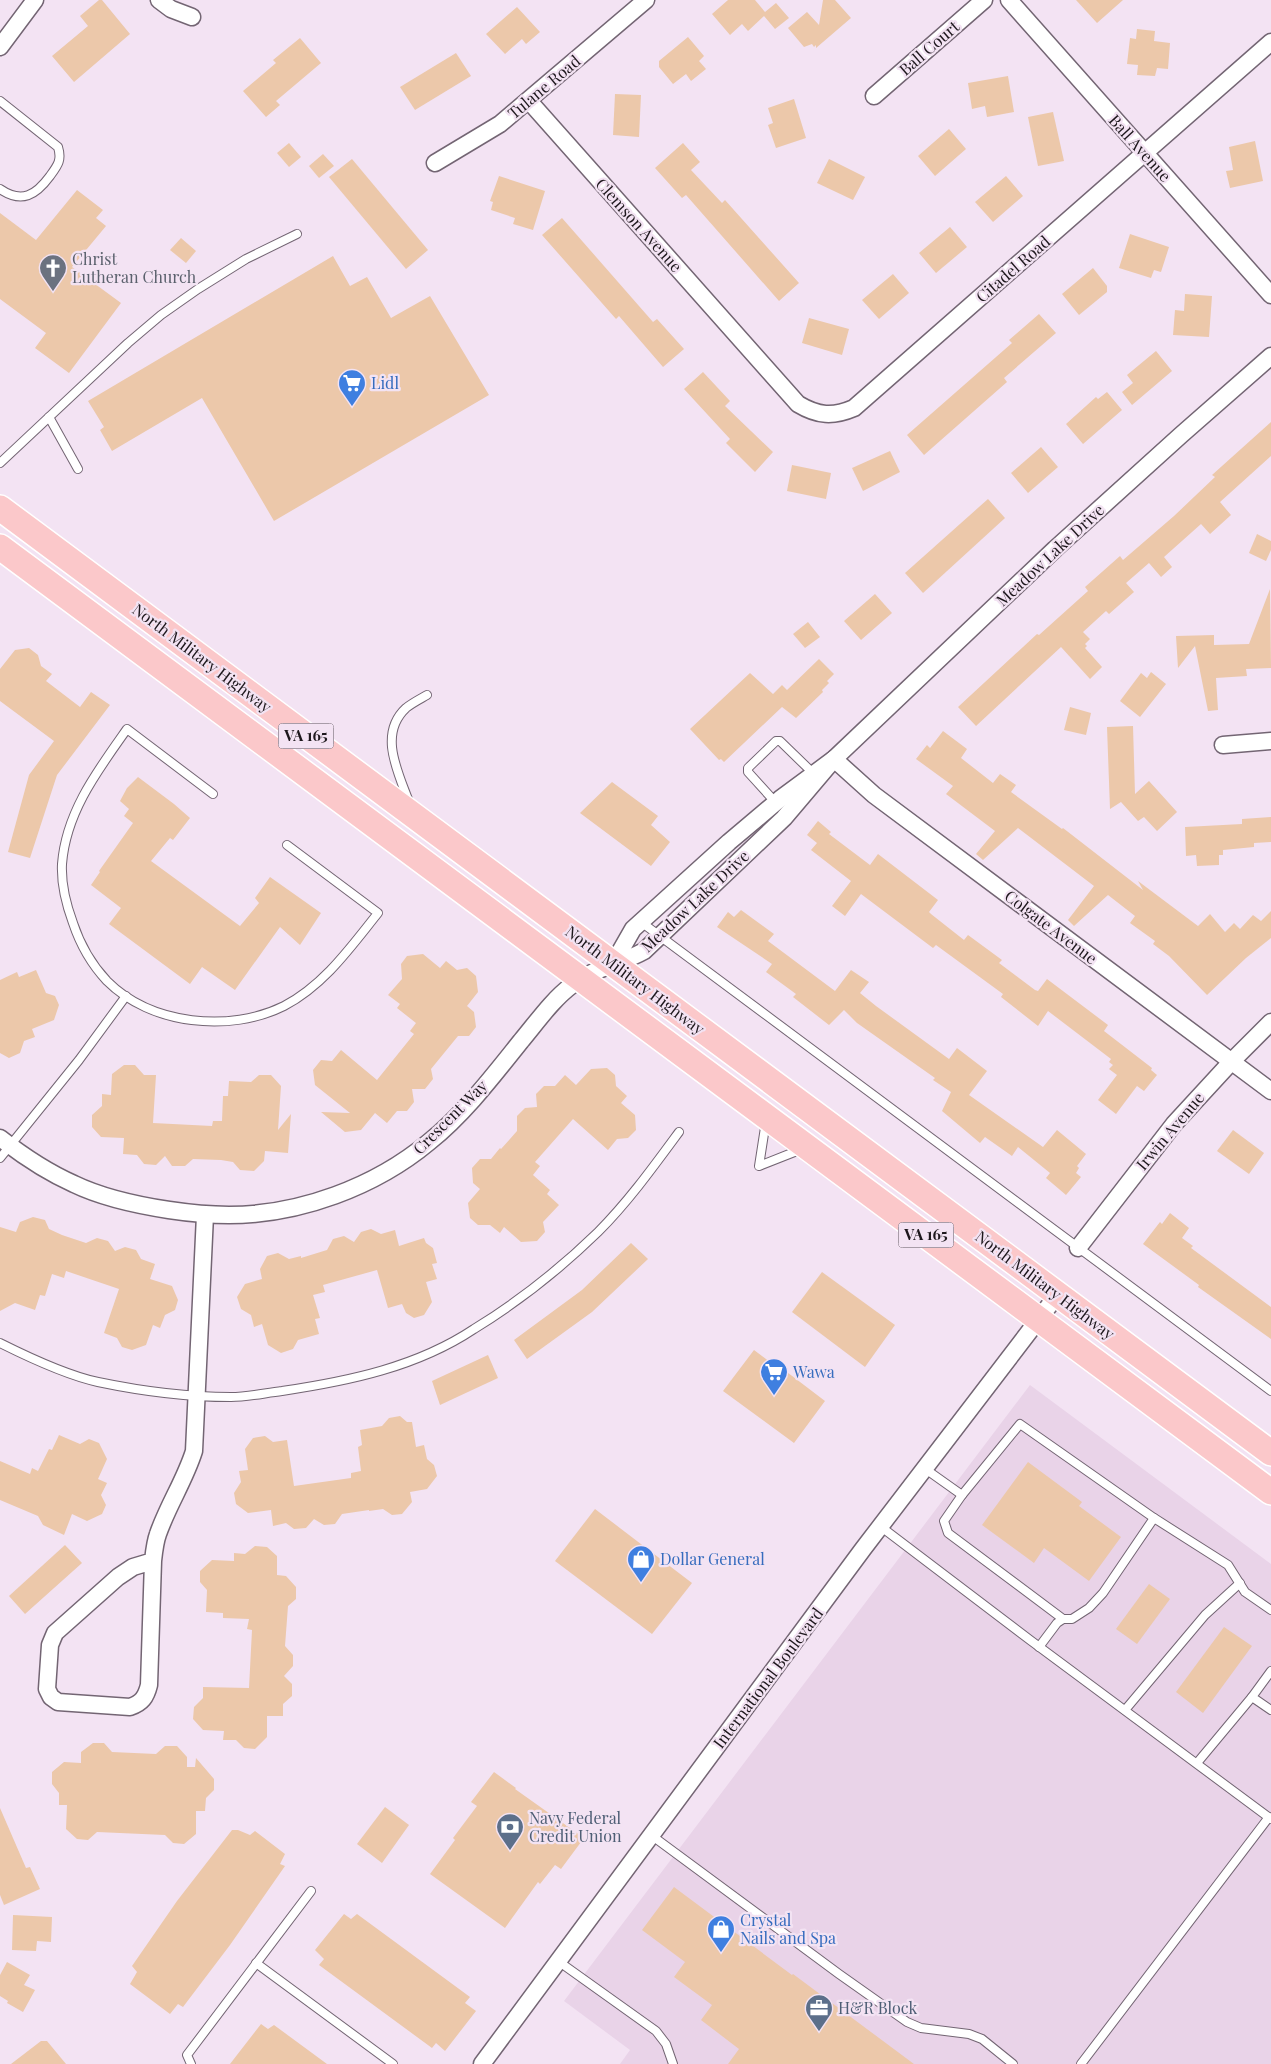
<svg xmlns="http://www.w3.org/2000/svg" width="1271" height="2064" viewBox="0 0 1271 2064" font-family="'Playfair Display',serif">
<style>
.built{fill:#e9d3e8}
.building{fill:#ecc8aa}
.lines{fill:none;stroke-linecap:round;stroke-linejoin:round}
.lane-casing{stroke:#736573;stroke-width:10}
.street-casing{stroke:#736573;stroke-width:19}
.primary-casing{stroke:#fff;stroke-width:28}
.lane{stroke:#fff;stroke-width:8}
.street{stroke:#fff;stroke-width:16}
.primary{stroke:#fbc8ca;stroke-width:25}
.labels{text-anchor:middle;stroke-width:4.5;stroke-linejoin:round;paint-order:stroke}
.shield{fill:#f3e3f3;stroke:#5d545c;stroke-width:1}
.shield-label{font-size:15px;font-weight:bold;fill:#1d171c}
.street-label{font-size:16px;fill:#1d171c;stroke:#f3e3f3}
.worship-label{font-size:16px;fill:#5b616d;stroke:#f3e3f3;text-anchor:start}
.shop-label{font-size:16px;fill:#366cbe;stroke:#f3e3f3;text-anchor:start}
.service-label{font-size:16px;fill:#4e5e75;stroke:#f3e3f3;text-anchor:start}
</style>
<rect width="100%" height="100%" fill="#f3e3f3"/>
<polygon class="built" points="1030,1385 1271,1564 1271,2064 620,2064 630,2050 564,2001"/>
<g class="building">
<polygon points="99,0 102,0 130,34 74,82 52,56 88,26 80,16"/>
<polygon points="728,0 755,0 765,12 776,3 789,18 775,29 764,16 748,31 742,24 730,35 712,14"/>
<polygon points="823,0 835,0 851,18 816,48 816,45 814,47 812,44 804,47 788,28 807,12 819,25"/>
<polygon points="1076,0 1123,0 1097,23"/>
<polygon points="517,7 540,32 526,44 522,39 505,54 486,34"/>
<polygon points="1137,29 1155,31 1154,41 1170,43 1168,69 1157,68 1155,76 1137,75 1138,65 1127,64 1130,38 1136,39"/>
<polygon points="688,37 704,56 699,61 706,69 691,81 686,74 673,84 659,67 659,61"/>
<polygon points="300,38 321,63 276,101 280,105 266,117 243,91 276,63 273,60"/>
<polygon points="456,53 471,76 415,110 400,87"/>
<polygon points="1008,76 1014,112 987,117 985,106 972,109 968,83"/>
<polygon points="615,94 641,95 639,137 613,135"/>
<polygon points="794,99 806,138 776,148 768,125 773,123 768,108"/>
<polygon points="1053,112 1064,161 1038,166 1028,117"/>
<polygon points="949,129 966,149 935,176 918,156"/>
<polygon points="1255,141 1263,181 1230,188 1226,171 1233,170 1229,147"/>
<polygon points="289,143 301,157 289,167 277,153"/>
<polygon points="683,143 700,162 691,170 722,203 725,200 799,283 779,301 686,195 682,198 655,168"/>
<polygon points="323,154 334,166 319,178 309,166"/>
<polygon points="352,159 428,250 406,269 329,177"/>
<polygon points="829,159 865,177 853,200 817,183"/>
<polygon points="499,176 545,191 533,230 513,224 515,218 491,210 493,202 490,201"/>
<polygon points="1006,176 1023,196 993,222 975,202"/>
<polygon points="77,190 103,210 96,218 106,226 72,267 121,303 69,373 35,348 46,333 0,299 0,213 36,240"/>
<polygon points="562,218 653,322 657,319 684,349 663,367 619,316 616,319 542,235"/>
<polygon points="950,227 967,247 936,273 919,253"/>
<polygon points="1130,234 1169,247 1161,272 1154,270 1151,278 1119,268"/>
<polygon points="181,238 196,251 186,263 170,250"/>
<polygon points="333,256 350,286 367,277 391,318 430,296 489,395 274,521 202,398 112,451 100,430 104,427 88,401"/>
<polygon points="1093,268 1107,286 1107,292 1079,315 1062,294"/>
<polygon points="893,274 909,293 879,319 862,300"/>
<polygon points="1185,294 1212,296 1209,337 1173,335 1175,310 1184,311"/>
<polygon points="1039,314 1056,333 1004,378 1007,382 924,455 907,435 1012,343 1009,340"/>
<polygon points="809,318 849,329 842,355 802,343"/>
<polygon points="1156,351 1172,371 1132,405 1122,392 1133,383 1127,375"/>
<polygon points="703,372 730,401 725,406 773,452 755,472 726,443 730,439 684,389"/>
<polygon points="1107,392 1122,410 1083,444 1066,424 1096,397 1098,399"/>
<polygon points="1271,422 1271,456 1220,502 1231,515 1210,534 1201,524 1164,557 1172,567 1161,577 1149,563 1126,583 1134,592 1109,614 1106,611 1083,632 1090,639 1085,644 1087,646 1085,648 1102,667 1090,679 1061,647 976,726 958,707 1037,634 1039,635 1088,591 1085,587 1120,556 1123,560 1174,516 1215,477 1212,475"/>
<polygon points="1041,447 1058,467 1028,493 1011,473"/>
<polygon points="890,451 900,472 863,491 852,468"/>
<polygon points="792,465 831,473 826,499 787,491"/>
<polygon points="988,499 1005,518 923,593 905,573"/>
<polygon points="1257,534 1271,541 1271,550 1266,561 1249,553"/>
<polygon points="1270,589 1271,668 1246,669 1247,676 1216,678 1218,710 1208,711 1195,646 1178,668 1176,636 1214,635 1214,645 1249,644"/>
<polygon points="875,594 892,613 861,640 844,621"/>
<polygon points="808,622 820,637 805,648 793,634"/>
<polygon points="29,648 38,655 41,666 52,674 46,681 80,707 91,692 110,705 57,775 30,858 8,852 29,775 54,741 0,701 0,669 15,650"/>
<polygon points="819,659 834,674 827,681 829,683 822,690 823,692 796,718 782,707 724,762 721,759 719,760 690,729 750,673 773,694 782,685 787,690"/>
<polygon points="1151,672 1166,684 1140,717 1120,701 1141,673 1147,678"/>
<polygon points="1070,707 1091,713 1086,735 1064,730"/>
<polygon points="1133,726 1135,794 1149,781 1177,812 1157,831 1144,817 1138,821 1121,802 1110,809 1107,727"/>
<polygon points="943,731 967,749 961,758 993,783 1000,774 1016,785 1011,792 1062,829 1063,828 1143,890 1138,881 1198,926 1210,914 1225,932 1234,923 1240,929 1253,915 1261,921 1271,911 1271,938 1246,958 1207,995 1169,956 1153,944 1155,941 1130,923 1135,916 1108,895 1074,926 1068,920 1094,886 1018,828 983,860 976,854 995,831 946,794 953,786 916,759 927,745 930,748"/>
<polygon points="138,777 174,804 190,818 173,840 170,838 151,861 240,926 259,903 255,898 270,877 321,913 300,945 280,927 235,990 202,967 190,984 109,924 121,908 91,885 100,872 99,871 133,823 124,816 129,809 120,801 127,788"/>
<polygon points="612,782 658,816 651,825 670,842 651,866 580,813"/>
<polygon points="1271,817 1271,842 1254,843 1254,847 1223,850 1223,855 1219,855 1219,865 1197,866 1196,855 1186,856 1185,827 1242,824 1242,819"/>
<polygon points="818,821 831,832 829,834 870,865 878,854 938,900 929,912 931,914 964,940 968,935 1002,960 999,963 1035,990 1038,991 1047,979 1108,1025 1104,1031 1152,1068 1151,1070 1157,1075 1144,1091 1137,1086 1116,1114 1098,1100 1117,1075 1109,1069 1113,1065 1109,1062 1111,1059 1048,1011 1038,1026 1001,997 1003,994 936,945 933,948 861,894 845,916 832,906 851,881 811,850 817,843 807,835"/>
<polygon points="741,910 774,934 768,941 835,991 851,970 869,982 860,993 876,1006 949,1059 957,1048 987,1071 969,1095 1043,1147 1057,1130 1086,1154 1077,1166 1079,1168 1076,1173 1081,1177 1066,1195 1046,1178 1050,1173 1018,1147 1012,1156 985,1137 980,1143 942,1111 951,1092 933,1080 935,1078 857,1023 844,1010 829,1025 793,997 796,994 766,972 772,964 717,927 728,912 734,917"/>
<polygon points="423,954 440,968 446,961 457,970 467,968 476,976 478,992 467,1006 474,1012 476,1027 469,1036 458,1036 431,1069 433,1079 425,1089 412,1089 414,1102 407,1111 397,1111 387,1123 375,1113 361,1130 345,1132 321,1112 350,1113 315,1085 313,1070 321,1060 332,1061 341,1050 377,1080 414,1034 410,1031 416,1023 397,1008 400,1004 388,995 402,979 401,964 407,956"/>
<polygon points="36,970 46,993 55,996 59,1005 54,1020 32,1029 35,1037 24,1041 20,1053 9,1058 0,1053 0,980 17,972 19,977"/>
<polygon points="124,1065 135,1065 144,1075 156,1075 153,1123 212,1126 213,1121 222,1121 223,1096 228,1096 229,1081 251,1082 259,1075 271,1075 281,1086 278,1130 291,1114 288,1153 265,1151 264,1161 254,1171 240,1170 233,1162 221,1160 193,1159 185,1166 172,1166 165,1156 156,1165 144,1164 137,1155 123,1154 124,1138 101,1137 92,1127 92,1115 102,1106 102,1094 111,1095 112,1074"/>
<polygon points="607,1068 615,1075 616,1086 627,1096 621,1103 635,1115 636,1130 628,1138 617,1139 608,1150 573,1119 535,1162 540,1166 533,1175 550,1190 547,1194 559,1205 543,1222 545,1232 537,1241 521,1242 504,1227 500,1233 490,1225 478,1225 470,1218 468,1203 480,1189 473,1183 472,1168 480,1159 491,1159 500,1148 501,1149 517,1131 517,1116 525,1108 537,1107 536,1094 544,1086 555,1086 565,1075 576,1085 591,1069"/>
<polygon points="1233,1130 1264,1153 1249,1174 1217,1151"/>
<polygon points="1170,1213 1189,1228 1182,1238 1193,1246 1191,1248 1271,1307 1271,1339 1198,1287 1199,1285 1143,1244 1160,1222 1162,1224"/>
<polygon points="33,1217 45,1220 49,1229 62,1235 86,1243 97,1238 108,1241 115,1251 125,1247 136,1250 141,1259 155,1264 150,1279 172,1286 178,1300 175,1310 165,1315 160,1328 153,1325 146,1345 132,1350 122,1347 117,1338 104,1333 119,1289 66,1271 64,1278 52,1274 45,1296 40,1295 35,1310 15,1303 0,1311 0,1227 16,1232 20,1222"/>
<polygon points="371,1229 381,1234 395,1230 399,1246 424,1238 426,1243 433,1248 437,1263 432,1264 437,1279 426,1282 432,1302 424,1315 414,1318 406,1313 402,1304 388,1308 377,1270 323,1285 325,1292 313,1295 320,1318 315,1319 319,1334 298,1340 293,1349 281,1353 268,1345 262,1324 254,1327 251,1315 241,1309 237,1297 245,1284 262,1279 260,1269 267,1256 278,1253 289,1259 301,1256 301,1258 327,1250 333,1239 344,1236 354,1242 361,1232"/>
<polygon points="631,1243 648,1259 592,1312 527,1359 514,1340 582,1290"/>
<polygon points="822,1272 895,1325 865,1367 792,1312"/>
<polygon points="754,1350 778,1368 779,1366 825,1401 794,1443 723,1391"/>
<polygon points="488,1355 498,1378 440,1405 432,1381"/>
<polygon points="400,1416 407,1422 412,1422 416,1447 424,1445 427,1459 434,1465 437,1476 427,1489 410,1492 412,1502 402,1514 392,1515 383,1509 369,1511 369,1510 342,1514 335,1524 324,1525 314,1519 306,1528 294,1529 286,1523 273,1526 271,1510 248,1513 236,1504 234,1493 241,1482 239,1471 248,1470 245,1449 253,1438 265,1436 273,1442 287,1440 294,1486 351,1478 351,1473 361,1471 358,1447 362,1445 360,1430 382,1426 389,1418"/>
<polygon points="59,1435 80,1444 89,1439 99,1443 107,1459 98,1479 107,1483 101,1495 106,1505 102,1514 87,1521 72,1514 64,1535 43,1525 38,1516 0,1500 0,1461 30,1474 32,1468 38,1471 49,1449 52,1450"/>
<polygon points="1028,1462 1082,1502 1079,1506 1121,1537 1089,1581 1044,1548 1034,1563 982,1525"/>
<polygon points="595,1509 692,1583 652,1634 555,1561"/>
<polygon points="65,1545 82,1563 25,1614 9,1596"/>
<polygon points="255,1546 267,1547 277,1556 277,1575 286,1576 296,1587 296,1599 288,1606 285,1646 293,1655 293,1666 284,1676 292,1684 292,1696 283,1704 283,1716 267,1716 267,1737 255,1749 244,1748 236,1740 223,1740 224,1731 203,1730 193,1719 194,1707 203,1698 203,1687 249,1688 252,1630 247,1629 249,1619 223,1618 223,1613 206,1612 207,1590 200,1582 200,1571 212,1560 234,1561 234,1553 245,1554"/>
<polygon points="1149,1584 1170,1599 1137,1644 1116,1629"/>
<polygon points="1224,1627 1252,1646 1203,1713 1176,1692"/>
<polygon points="93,1743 104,1743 112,1752 156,1754 165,1746 177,1746 187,1757 187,1767 195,1767 196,1758 214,1779 214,1790 206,1798 205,1811 196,1811 196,1834 184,1844 173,1843 165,1835 97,1832 88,1840 77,1839 66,1829 67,1805 59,1805 59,1793 52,1784 52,1772 64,1762 81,1763 81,1752"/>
<polygon points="494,1772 516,1788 515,1789 584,1838 561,1869 555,1865 540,1884 538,1882 505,1928 430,1874 455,1840 453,1838 477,1806 471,1802"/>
<polygon points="385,1807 409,1825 382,1863 357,1844"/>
<polygon points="0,1808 26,1868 30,1867 40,1889 4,1905 0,1895"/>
<polygon points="232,1830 238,1830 250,1835 255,1831 285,1854 280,1864 285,1866 230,1945 183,2007 178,2004 170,2014 130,1984 137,1972 132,1966 177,1901"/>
<polygon points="674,1887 792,1975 793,1974 914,2064 728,2064 739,2049 701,2020 712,2005 674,1977 685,1962 642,1930"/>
<polygon points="344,1914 351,1919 357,1914 470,1997 465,2003 476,2011 445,2051 436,2043 432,2048 319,1965 324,1959 315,1950"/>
<polygon points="13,1915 52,1917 51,1942 37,1941 36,1951 12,1950"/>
<polygon points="7,1962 30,1975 24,1985 35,1990 23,2012 7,2003 8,2001 0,1996 0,1975"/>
<polygon points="261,2024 268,2029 274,2025 327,2064 230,2064"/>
<polygon points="41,2041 47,2041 66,2064 11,2064"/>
</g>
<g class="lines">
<g class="lane-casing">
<g id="lane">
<path d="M 0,101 L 58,147 C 62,160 58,165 50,176 C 36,195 22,204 0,189"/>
<polyline points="49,417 78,469"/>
<polyline points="0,463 128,343 161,315 198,289 246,259 297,234"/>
<path d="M 213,794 L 127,729 C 98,770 66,812 62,864 C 61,884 66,904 73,923 C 80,944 92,965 107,981 C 151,1025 230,1033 284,1006 C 324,985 350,948 378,913 L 287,845"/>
<path d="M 409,802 C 398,772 378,734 406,708 C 412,703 420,699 427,695"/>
<polyline points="777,804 748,772 748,768 776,741 780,741 815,775"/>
<polyline points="641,922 1271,1391"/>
<polyline points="766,1121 759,1166 802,1149"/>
<polyline points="0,1158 79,1060 126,996"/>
<path d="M 0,1343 C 26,1356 70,1376 98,1382 C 141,1391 187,1397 231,1397 C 247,1397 265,1393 282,1391 C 349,1381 417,1367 474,1329 C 518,1302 561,1268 598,1232 C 628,1202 654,1166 679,1132"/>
<polyline points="924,1468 962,1495 1020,1424 1154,1518 1103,1593 1089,1608 1072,1619 1063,1619 1057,1623 1039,1647"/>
<polyline points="962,1495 944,1521 948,1533 1063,1619"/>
<polyline points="1154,1518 1228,1565 1245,1592 1271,1610"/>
<polyline points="880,1526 1030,1640 1271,1819"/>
<polyline points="1271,1671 1252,1697 1271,1710"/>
<polyline points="1125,1710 1205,1615 1240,1583"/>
<polyline points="1197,1763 1252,1697"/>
<polyline points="651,1835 839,1974 907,2022 921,2028 969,2034 982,2039 1013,2064"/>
<polyline points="558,1961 656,2031 666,2044 673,2064"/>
<polyline points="256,1963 393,2064"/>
<polyline points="191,2064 187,2055 311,1891"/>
<polyline points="1081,2064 1269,1817"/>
</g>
</g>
<g class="street-casing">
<g id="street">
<polyline points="159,0 171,9 192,17"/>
<polyline points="1009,0 1271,295"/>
<polyline points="0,47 35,0"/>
<polyline points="874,96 984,0"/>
<path d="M 529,101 L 798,404 C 818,416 833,417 854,408 L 1271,42"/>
<polyline points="435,163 500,124 646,0"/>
<polyline points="1223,745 1271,741"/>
<polyline points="834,759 874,795 1271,1091"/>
<polyline points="613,964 633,929 729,842 780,799 834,759 1055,549 1181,435 1271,356"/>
<path d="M 0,1138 C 23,1156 47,1172 74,1184 C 103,1198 136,1205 169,1210 C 189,1213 209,1215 229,1215 C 299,1215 375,1187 429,1142 C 464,1114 493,1076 521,1041 C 537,1022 552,1000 572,985 C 593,968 621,964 644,951 L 784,818 L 834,759"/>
<polyline points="1078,1248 1174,1124 1232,1061 1271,1022"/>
<path d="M 153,1561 L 149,1685 C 146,1697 142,1703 130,1707 L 58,1702 L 51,1697 L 47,1689 L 50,1645 L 55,1633 L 118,1577 L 133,1567 L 153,1561 C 154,1552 155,1542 158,1534 C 168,1505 185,1480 194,1451 L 205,1215"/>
<polyline points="482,2064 863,1549 1058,1294"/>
</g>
</g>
<g class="primary-casing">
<g id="primary">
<polyline points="0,508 1271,1453"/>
<polyline points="0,547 1271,1492"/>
</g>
</g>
<use href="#lane" class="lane"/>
<use href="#street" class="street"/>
<use href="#primary" class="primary"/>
</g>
<defs>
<g id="church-pin" transform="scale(1.4375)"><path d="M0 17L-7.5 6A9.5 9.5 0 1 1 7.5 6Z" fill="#6b7280" stroke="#f3e3f3"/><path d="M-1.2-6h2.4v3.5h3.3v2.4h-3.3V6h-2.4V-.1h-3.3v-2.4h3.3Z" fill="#fff"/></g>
<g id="supermarket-pin" transform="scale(1.4375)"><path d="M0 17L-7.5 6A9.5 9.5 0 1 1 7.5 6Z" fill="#3f7fe0" stroke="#f3e3f3"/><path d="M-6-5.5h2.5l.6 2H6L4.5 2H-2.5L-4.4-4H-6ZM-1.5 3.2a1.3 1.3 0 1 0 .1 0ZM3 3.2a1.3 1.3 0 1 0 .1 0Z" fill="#fff"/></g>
<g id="shop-pin" transform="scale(1.4375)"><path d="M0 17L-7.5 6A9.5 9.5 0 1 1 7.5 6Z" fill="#3f7fe0" stroke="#f3e3f3"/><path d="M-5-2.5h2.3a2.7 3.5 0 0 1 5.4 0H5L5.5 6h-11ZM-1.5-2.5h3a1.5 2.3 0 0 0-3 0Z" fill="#fff"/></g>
<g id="bank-pin" transform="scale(1.4375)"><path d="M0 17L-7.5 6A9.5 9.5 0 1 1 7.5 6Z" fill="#5c6f8a" stroke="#f3e3f3"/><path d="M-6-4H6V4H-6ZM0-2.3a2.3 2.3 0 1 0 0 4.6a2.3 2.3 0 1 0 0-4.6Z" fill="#fff"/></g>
<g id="office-pin" transform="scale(1.4375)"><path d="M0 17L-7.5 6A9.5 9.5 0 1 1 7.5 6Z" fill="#5c6f8a" stroke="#f3e3f3"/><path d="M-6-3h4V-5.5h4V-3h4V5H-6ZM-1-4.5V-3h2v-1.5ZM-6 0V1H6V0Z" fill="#fff"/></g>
</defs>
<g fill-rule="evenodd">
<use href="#church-pin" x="53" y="268"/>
<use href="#supermarket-pin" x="352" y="383"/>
<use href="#supermarket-pin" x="774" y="1372"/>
<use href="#shop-pin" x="641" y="1559"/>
<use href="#bank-pin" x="510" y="1827"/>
<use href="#shop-pin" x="721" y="1929"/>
<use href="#office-pin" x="819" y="2008"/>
</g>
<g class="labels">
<g class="shield">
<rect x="278.5" y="723.5" width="55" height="25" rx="4"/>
<rect x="898.5" y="1222.5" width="55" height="25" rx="4"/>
</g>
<g class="shield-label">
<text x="306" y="741">VA 165</text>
<text x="926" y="1240">VA 165</text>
</g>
<g class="street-label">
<text transform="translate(929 48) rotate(-41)" y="6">Ball Court</text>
<text transform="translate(544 87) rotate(-40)" y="6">Tulane Road</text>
<text transform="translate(1140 148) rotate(48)" y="6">Ball Avenue</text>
<text transform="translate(639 225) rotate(48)" y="6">Clemson Avenue</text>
<text transform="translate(1013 269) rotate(-41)" y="6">Citadel Road</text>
<text transform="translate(1050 555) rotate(-43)" y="6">Meadow Lake Drive</text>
<text transform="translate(202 658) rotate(37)" y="6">North Military Highway</text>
<text transform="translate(695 901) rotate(-43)" y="6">Meadow Lake Drive</text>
<text transform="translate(1051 927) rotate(37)" y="6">Colgate Avenue</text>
<text transform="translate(635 980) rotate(37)" y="6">North Military Highway</text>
<text transform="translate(450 1117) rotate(-45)" y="6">Crescent Way</text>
<text transform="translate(1170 1131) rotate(-50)" y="6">Irwin Avenue</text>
<text transform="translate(1045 1285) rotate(37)" y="6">North Military Highway</text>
<text transform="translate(768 1678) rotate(-53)" y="6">International Boulevard</text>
</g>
<g class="worship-label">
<text x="72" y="265">Christ<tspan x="72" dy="18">Lutheran Church</tspan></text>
</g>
<g class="shop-label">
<text x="371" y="389">Lidl</text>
<text x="793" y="1378">Wawa</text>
<text x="660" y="1565">Dollar General</text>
<text x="740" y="1926">Crystal<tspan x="740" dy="18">Nails and Spa</tspan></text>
</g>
<g class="service-label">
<text x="529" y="1824">Navy Federal<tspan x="529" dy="18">Credit Union</tspan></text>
<text x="838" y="2014">H&amp;R Block</text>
</g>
</g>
</svg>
